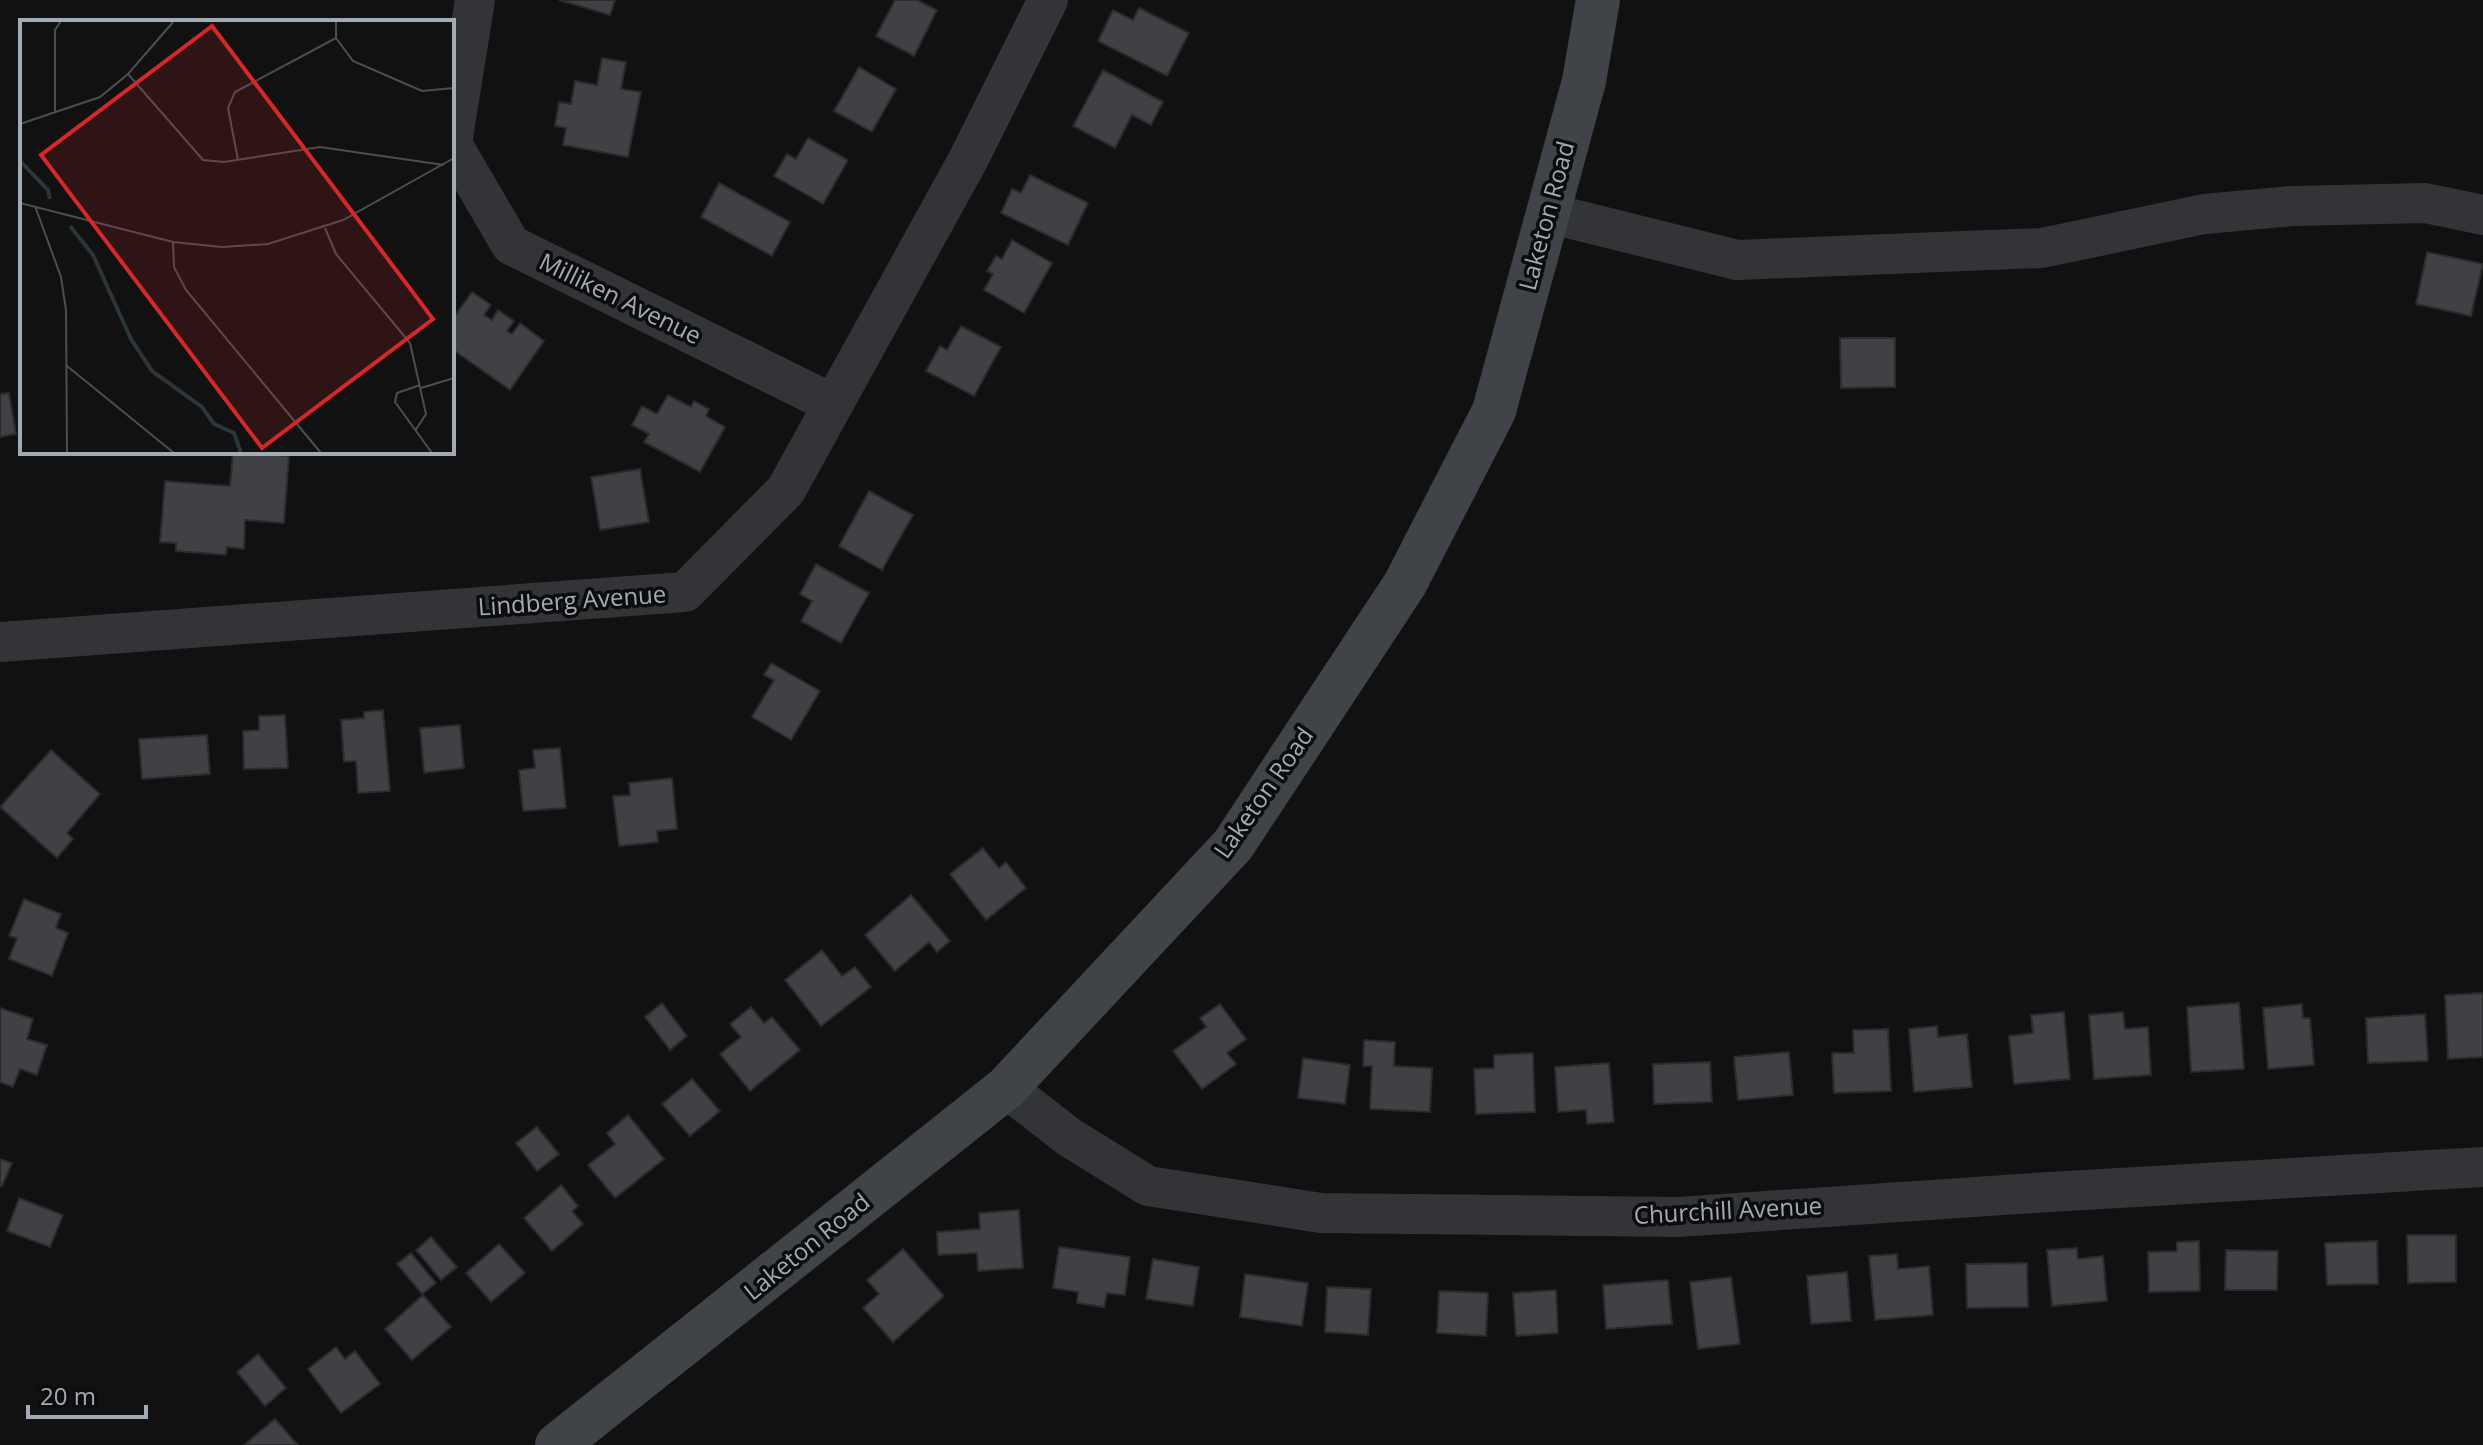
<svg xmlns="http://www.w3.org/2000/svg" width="2483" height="1445" viewBox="0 0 2483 1445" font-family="'Open Sans',sans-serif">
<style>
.building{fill:#404145;stroke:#2b2b2e;stroke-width:2}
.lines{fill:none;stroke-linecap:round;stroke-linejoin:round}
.street{stroke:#323437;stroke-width:40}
.secondary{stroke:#404347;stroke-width:44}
.labels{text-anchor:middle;stroke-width:7;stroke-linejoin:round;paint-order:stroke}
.street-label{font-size:24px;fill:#a2aab3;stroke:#0c0c0d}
.inset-river{fill:none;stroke:#2b353a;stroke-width:4}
.inset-road{fill:none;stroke:#4b4e52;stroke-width:2}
.view{fill:#d62828;fill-opacity:0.15;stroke:#d62828;stroke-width:4}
.inset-edge{fill:none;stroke:#a2aab3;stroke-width:4}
</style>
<rect width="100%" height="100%" fill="#111112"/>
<g class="building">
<polygon points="559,0 615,0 610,15"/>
<polygon points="895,0 917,0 937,10 914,56 876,36"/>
<polygon points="1139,8 1189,33 1167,76 1098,41 1113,10 1133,20"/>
<polygon points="320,20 376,21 376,22 320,22"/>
<polygon points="602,58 626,62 621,89 641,92 628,157 563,145 566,128 555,126 559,102 571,104 575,81 597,85"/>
<polygon points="859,67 896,89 872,132 834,111"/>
<polygon points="1103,70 1163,102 1151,125 1132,115 1115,148 1073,126"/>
<polygon points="808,138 848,160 823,204 774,176 787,154 796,159"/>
<polygon points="1030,175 1088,203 1068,245 1001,213 1012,189 1021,193"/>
<polygon points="719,183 790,222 772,256 701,217"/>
<polygon points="1012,240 1052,263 1024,313 984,290 993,274 987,271 996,256 1002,259"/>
<polygon points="2427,252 2483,264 2471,316 2416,304"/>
<polygon points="472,292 491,305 484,315 492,320 498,310 514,321 507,331 512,334 520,323 544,341 510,390 452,349 452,320"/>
<polygon points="961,326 1001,347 974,396 926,371 940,346 947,350"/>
<polygon points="1840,338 1895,338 1895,387 1841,388"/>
<polygon points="9,393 16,434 0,437 0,394"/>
<polygon points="668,395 691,407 694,401 709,409 706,416 725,427 700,472 644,442 649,434 632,425 642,406 657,414"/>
<polygon points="233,452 289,456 284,523 245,520 244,549 227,547 226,555 176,551 176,543 160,542 165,481 230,486"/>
<polygon points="640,469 649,522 600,530 591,477"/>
<polygon points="869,491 913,515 882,570 839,546"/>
<polygon points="816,564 869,593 841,643 801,621 812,601 800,594"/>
<polygon points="771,663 820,691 791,740 752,717 774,680 764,675"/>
<polygon points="383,710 390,791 358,793 356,761 344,762 341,720 364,718 364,712"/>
<polygon points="285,715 288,768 244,769 243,731 259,730 259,716"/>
<polygon points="460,725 464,768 424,773 420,728"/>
<polygon points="207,735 210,774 142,779 139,739"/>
<polygon points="560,748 566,808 523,811 519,770 535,768 533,750"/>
<polygon points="51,750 100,794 67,833 73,839 57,858 0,807"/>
<polygon points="672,778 677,829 657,831 658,842 619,846 613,796 630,795 629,783"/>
<polygon points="983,848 999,868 1006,862 1026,888 986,920 950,874"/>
<polygon points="911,895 950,941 937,952 929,942 895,971 865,935"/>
<polygon points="24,899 61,914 56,928 68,933 52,976 9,959 17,938 9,936"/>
<polygon points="822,950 842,976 855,967 871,987 821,1026 785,980"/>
<polygon points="2483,993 2483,1057 2448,1059 2445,995"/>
<polygon points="662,1003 687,1036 670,1050 645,1017"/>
<polygon points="2239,1003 2244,1069 2191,1072 2187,1007"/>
<polygon points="1220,1004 1246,1039 1227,1053 1236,1064 1202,1089 1173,1051 1206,1027 1200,1018"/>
<polygon points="2302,1004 2303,1018 2310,1018 2314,1065 2268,1069 2263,1008"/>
<polygon points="751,1007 764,1023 772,1017 800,1050 750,1091 720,1054 741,1037 730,1024"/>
<polygon points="0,1008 33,1019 27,1039 47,1045 37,1075 20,1069 13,1087 0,1082"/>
<polygon points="2064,1012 2070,1079 2014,1084 2009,1036 2033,1033 2031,1015"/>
<polygon points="2123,1012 2125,1029 2148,1027 2151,1075 2094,1079 2089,1015"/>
<polygon points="2425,1014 2428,1061 2368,1063 2366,1018"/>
<polygon points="1937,1026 1938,1037 1967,1034 1972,1087 1914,1092 1909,1029"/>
<polygon points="1888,1029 1891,1091 1834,1093 1832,1053 1854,1053 1853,1030"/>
<polygon points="1364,1040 1395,1042 1394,1066 1432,1068 1430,1112 1370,1109 1372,1066 1363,1066"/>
<polygon points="1789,1052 1793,1095 1738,1100 1734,1057"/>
<polygon points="1533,1053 1535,1112 1476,1114 1474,1069 1494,1068 1494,1055"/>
<polygon points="1303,1058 1350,1065 1345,1104 1298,1098"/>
<polygon points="1710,1062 1712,1102 1654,1104 1653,1064"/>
<polygon points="1609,1063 1614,1122 1587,1124 1586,1110 1558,1112 1555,1067"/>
<polygon points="692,1079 720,1111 690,1136 662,1104"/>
<polygon points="628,1115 664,1159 615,1198 588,1165 615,1144 607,1133"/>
<polygon points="537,1127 559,1154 537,1171 516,1143"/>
<polygon points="0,1159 12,1163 2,1186 0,1186"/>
<polygon points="561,1185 578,1206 572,1211 583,1224 552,1251 524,1218"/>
<polygon points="19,1198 63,1215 50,1247 7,1231"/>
<polygon points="1019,1210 1023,1268 978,1271 977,1253 938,1255 937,1232 980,1229 979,1213"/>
<polygon points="2407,1235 2456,1235 2456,1282 2408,1283"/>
<polygon points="431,1237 457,1267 441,1280 416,1250"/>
<polygon points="2199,1241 2200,1291 2149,1292 2148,1252 2177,1251 2177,1242"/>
<polygon points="2377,1241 2378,1284 2327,1285 2325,1243"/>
<polygon points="499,1244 525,1273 491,1302 466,1273"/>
<polygon points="1059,1247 1130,1257 1125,1295 1107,1293 1104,1307 1077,1303 1078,1292 1053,1288"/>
<polygon points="2077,1248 2078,1259 2103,1256 2107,1301 2052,1306 2047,1250"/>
<polygon points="903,1249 944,1296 893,1342 863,1308 879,1294 867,1280"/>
<polygon points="2226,1250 2278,1251 2277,1290 2225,1290"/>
<polygon points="411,1253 436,1283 422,1294 397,1264"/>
<polygon points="1897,1254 1898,1269 1929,1266 1933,1315 1875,1320 1869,1256"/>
<polygon points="1153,1259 1199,1267 1193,1306 1146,1299"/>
<polygon points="2027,1263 2028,1307 1967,1308 1966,1264"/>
<polygon points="1847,1272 1851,1321 1811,1324 1807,1276"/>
<polygon points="1245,1274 1308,1283 1302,1326 1240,1317"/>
<polygon points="1731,1277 1740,1344 1698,1349 1690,1282"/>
<polygon points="1668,1280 1672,1324 1606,1329 1603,1285"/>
<polygon points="1327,1287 1371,1289 1368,1335 1325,1332"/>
<polygon points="1556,1290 1558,1333 1516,1336 1513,1293"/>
<polygon points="1439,1291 1488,1293 1486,1336 1437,1333"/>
<polygon points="423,1295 451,1327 412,1360 385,1329"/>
<polygon points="336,1347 345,1359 355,1351 380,1384 341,1413 308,1369"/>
<polygon points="258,1354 286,1388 265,1406 237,1372"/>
<polygon points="275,1419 298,1445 244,1445"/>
</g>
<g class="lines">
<g class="street">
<polyline points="452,143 475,0"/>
<polyline points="452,144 511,245 833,404"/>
<polyline points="1548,213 1737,260 2042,248 2204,214 2293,206 2425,203 2483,215"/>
<polyline points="0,642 685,592 786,490 968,160 1048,0"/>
<polyline points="1006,1088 1069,1137 1148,1186 1321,1213 1678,1217 2049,1192 2483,1167"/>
</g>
<polyline class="secondary" points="557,1445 1006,1088 1233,845 1405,584 1494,411 1584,81 1598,0"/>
</g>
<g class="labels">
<g class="street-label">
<text transform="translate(1547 216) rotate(-75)" y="8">Laketon Road</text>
<text transform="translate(620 299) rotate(26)" y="8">Milliken Avenue</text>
<text transform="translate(572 601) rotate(-4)" y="8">Lindberg Avenue</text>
<text transform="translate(1264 793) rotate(-55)" y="8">Laketon Road</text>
<text transform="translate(1728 1211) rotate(-3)" y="8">Churchill Avenue</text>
<text transform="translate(807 1247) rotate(-39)" y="8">Laketon Road</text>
</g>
</g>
<g transform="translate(20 20)">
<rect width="434" height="434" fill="#111112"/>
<path class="inset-river" d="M 0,141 L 28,170 L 30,179M 50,206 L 73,235 L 111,319 L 132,351 L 182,387 L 194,404 L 214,413 L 221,433"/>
<path class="inset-road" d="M 316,1 L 316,18 L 333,41 L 402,71 L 434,68M 108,54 L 183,140 L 204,142 L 300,127 L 424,145M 35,92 L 35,10 L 41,1M 0,104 L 80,77 L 108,54 L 154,1M 218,140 L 208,88 L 215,72 L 316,18M 0,183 L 153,222 L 202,227 L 248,224 L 323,200 L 434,138M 15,186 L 41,257 L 46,290 L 47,433M 305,208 L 316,234 L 390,323 L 406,394 L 395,411M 153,222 L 154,247 L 166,270 L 301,433M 47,346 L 154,433M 400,365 L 377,373 L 375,382 L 412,433M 401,368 L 434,358"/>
<path class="view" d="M 192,6 L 413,299 L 242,428 L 21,135 Z"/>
<rect width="434" height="434" class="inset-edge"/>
</g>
<path d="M28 1405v12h118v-12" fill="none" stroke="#a2aab3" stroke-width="4"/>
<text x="40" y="1405" font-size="24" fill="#a2aab3" stroke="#0c0c0d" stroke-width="6" paint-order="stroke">20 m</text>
</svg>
